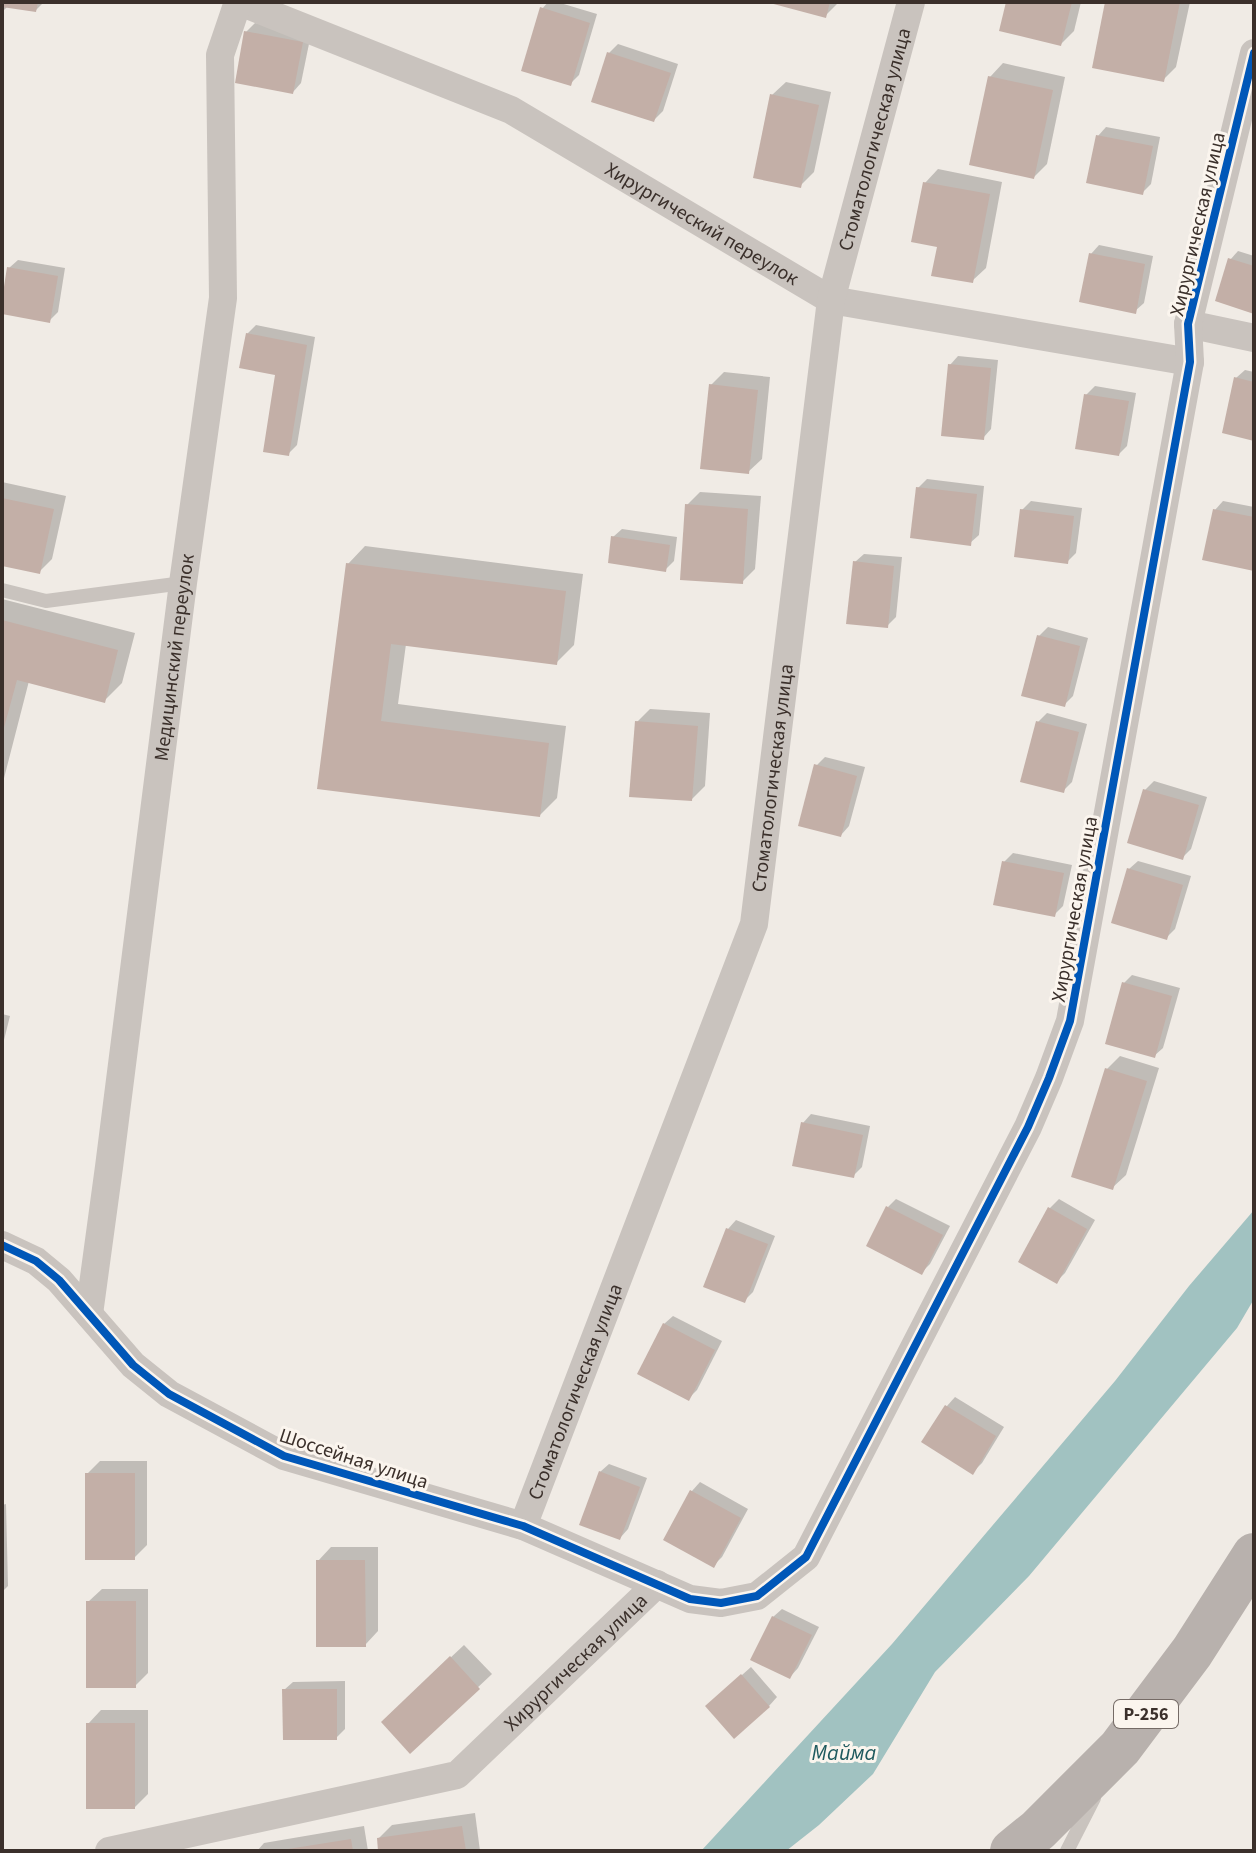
<svg xmlns="http://www.w3.org/2000/svg" width="1256" height="1853" viewBox="0 0 1256 1853" font-family="'Source Sans 3',sans-serif">
<style>
.water{fill:#a1c2c1}
.shadow{fill:#0003}
.building{fill:#c3afa7}
.lines{fill:none;stroke-linecap:round;stroke-linejoin:round}
.lane{stroke:#c9c3be;stroke-width:14}
.street{stroke:#c9c3be;stroke-width:28}
.primary{stroke:#b8b1ad;stroke-width:44}
.cycleway-casing{stroke:#fbf5ee;stroke-width:13}
.cycleway{stroke:#0057b8;stroke-width:8}
.labels{text-anchor:middle;stroke-width:6;stroke-linejoin:round;paint-order:stroke}
.shield{fill:#fbf5ee;stroke:#756b66;stroke-width:2}
.shield-label{font-size:18px;font-weight:bold;fill:#3b302b}
.street-label{font-size:20px;fill:#3b302b;stroke:#fbf5ee}
.water-label{font-size:22px;font-style:italic;fill:#1f5a5e;stroke:#fbf5ee}
</style>
<rect width="100%" height="100%" fill="#f0ebe5"/>
<polygon class="water" points="1254,1210 1254,1299 1237,1328 1029,1576 935,1672 873,1774 819,1825 786,1851 701,1851 892,1644 1115,1381 1189,1286"/>
<g class="shadow">
<polygon points="2,2 44,2 36,10 8,6 2,12"/>
<polygon points="548,2 557,2 597,14 579,75 570,84 542,9"/>
<polygon points="769,2 839,2 825,16"/>
<polygon points="1008,2 1081,2 1074,31 1061,44"/>
<polygon points="1107,2 1190,2 1176,67 1163,80"/>
<polygon points="255,23 311,34 301,83 293,92 246,32"/>
<polygon points="618,44 678,64 663,111 654,120 609,53"/>
<polygon points="1003,63 1065,77 1047,164 1034,177 990,77"/>
<polygon points="786,82 831,92 814,172 801,185 772,95"/>
<polygon points="1106,127 1160,137 1151,184 1142,193 1098,136"/>
<polygon points="938,169 1002,182 986,268 972,281 939,245 925,183"/>
<polygon points="1099,245 1153,256 1144,303 1135,311 1091,254"/>
<polygon points="1238,251 1254,256 1254,312 1230,260"/>
<polygon points="18,260 65,268 58,312 50,320 9,268"/>
<polygon points="256,325 315,337 297,445 288,454 277,373 247,334"/>
<polygon points="958,356 998,360 991,429 983,438 950,365"/>
<polygon points="1245,370 1254,372 1254,439 1236,378"/>
<polygon points="724,372 770,377 762,459 748,472 711,385"/>
<polygon points="1095,386 1136,393 1127,446 1119,454 1086,395"/>
<polygon points="927,479 984,486 979,535 970,543 918,488"/>
<polygon points="2,482 66,496 52,559 39,572 2,564"/>
<polygon points="700,492 761,496 755,569 742,582 687,505"/>
<polygon points="1031,501 1082,508 1076,553 1067,562 1022,510"/>
<polygon points="1223,501 1254,507 1254,569 1215,510"/>
<polygon points="622,529 677,537 674,561 665,570 613,537"/>
<polygon points="365,546 583,574 574,645 556,663 406,644 398,704 566,726 557,798 540,815 319,787 348,564"/>
<polygon points="864,554 902,557 896,617 887,626 855,562"/>
<polygon points="2,599 135,633 122,683 104,701 29,681 2,786"/>
<polygon points="1048,627 1088,638 1073,696 1064,705 1039,636"/>
<polygon points="650,709 710,713 705,786 692,799 637,722"/>
<polygon points="1047,713 1087,724 1072,782 1063,791 1038,722"/>
<polygon points="825,757 865,767 849,826 841,835 816,766"/>
<polygon points="1154,781 1207,797 1191,849 1182,858 1145,790"/>
<polygon points="1013,853 1072,865 1063,906 1054,915 1004,862"/>
<polygon points="1138,861 1191,876 1175,929 1166,938 1129,869"/>
<polygon points="1132,975 1180,988 1163,1048 1154,1056 1124,983"/>
<polygon points="2,1014 10,1016 2,1048"/>
<polygon points="1120,1056 1159,1068 1126,1175 1112,1188 1107,1069"/>
<polygon points="811,1114 870,1126 862,1167 853,1176 803,1123"/>
<polygon points="896,1199 950,1226 930,1264 922,1272 888,1207"/>
<polygon points="1059,1199 1095,1220 1065,1273 1056,1282 1021,1262 1050,1208"/>
<polygon points="736,1220 775,1236 753,1292 744,1301 728,1229"/>
<polygon points="673,1316 722,1341 697,1390 689,1398 664,1324"/>
<polygon points="955,1397 1004,1427 982,1463 973,1472 924,1442 947,1406"/>
<polygon points="100,1461 147,1461 147,1545 134,1558 87,1474"/>
<polygon points="609,1464 647,1478 628,1529 620,1538 600,1472"/>
<polygon points="700,1482 748,1509 722,1557 714,1565 665,1539 692,1491"/>
<polygon points="6,1504 8,1586 2,1592 2,1505"/>
<polygon points="331,1547 378,1547 378,1631 365,1645 318,1561"/>
<polygon points="102,1589 148,1589 148,1673 135,1686 88,1602"/>
<polygon points="782,1609 819,1627 798,1668 790,1677 773,1617"/>
<polygon points="464,1645 492,1674 410,1751 396,1709"/>
<polygon points="751,1667 777,1697 769,1706 716,1698"/>
<polygon points="345,1681 345,1729 336,1738 284,1690 293,1682"/>
<polygon points="101,1710 148,1710 148,1794 135,1807 88,1724"/>
<polygon points="475,1813 480,1851 380,1851 379,1838 392,1825"/>
<polygon points="364,1826 368,1851 257,1851 264,1843"/>
</g>
<g class="building">
<polygon points="2,2 38,2 36,12 2,7"/>
<polygon points="766,2 830,2 826,18"/>
<polygon points="1006,2 1072,2 1061,46 999,31"/>
<polygon points="1105,2 1180,2 1164,82 1092,68"/>
<polygon points="540,7 590,23 571,86 521,71"/>
<polygon points="244,31 303,42 293,94 235,83"/>
<polygon points="607,52 671,73 654,122 591,102"/>
<polygon points="988,76 1053,90 1034,179 969,165"/>
<polygon points="770,94 819,105 801,188 753,178"/>
<polygon points="1096,135 1153,146 1143,195 1086,183"/>
<polygon points="923,182 990,194 973,283 931,276 937,247 911,242"/>
<polygon points="1089,253 1145,264 1136,314 1079,302"/>
<polygon points="1228,258 1254,266 1254,314 1215,301"/>
<polygon points="7,267 58,276 50,323 2,314 2,300"/>
<polygon points="246,333 307,345 289,456 263,452 275,375 239,368"/>
<polygon points="948,364 991,368 984,440 941,436"/>
<polygon points="1234,377 1254,382 1254,441 1222,433"/>
<polygon points="709,384 758,390 749,474 700,469"/>
<polygon points="1084,394 1129,401 1119,456 1075,449"/>
<polygon points="916,487 977,494 971,546 910,538"/>
<polygon points="2,498 54,509 40,574 2,566"/>
<polygon points="685,504 748,509 743,584 680,580"/>
<polygon points="1020,509 1074,516 1068,564 1014,557"/>
<polygon points="1213,509 1254,517 1254,571 1202,560"/>
<polygon points="611,536 670,545 666,572 608,563"/>
<polygon points="853,561 894,566 888,628 846,624"/>
<polygon points="346,563 566,591 557,665 391,644 381,721 549,743 540,817 317,789"/>
<polygon points="2,620 118,650 105,703 17,680 2,735"/>
<polygon points="1037,635 1080,646 1065,707 1021,696"/>
<polygon points="635,721 698,726 692,801 629,797"/>
<polygon points="1036,721 1079,732 1064,793 1020,782"/>
<polygon points="814,764 857,776 841,837 798,826"/>
<polygon points="1143,789 1199,805 1183,860 1127,843"/>
<polygon points="1002,861 1064,873 1055,917 993,905"/>
<polygon points="1127,868 1183,885 1167,940 1111,923"/>
<polygon points="1122,982 1172,996 1155,1058 1105,1044"/>
<polygon points="1105,1068 1147,1081 1113,1190 1071,1177"/>
<polygon points="801,1122 863,1135 854,1178 792,1166"/>
<polygon points="886,1206 943,1235 922,1275 866,1246"/>
<polygon points="1048,1207 1087,1229 1057,1284 1018,1262"/>
<polygon points="726,1228 768,1244 745,1303 703,1287"/>
<polygon points="663,1323 715,1350 689,1401 637,1374"/>
<polygon points="945,1405 996,1436 973,1475 921,1442"/>
<polygon points="599,1471 640,1487 620,1540 579,1525"/>
<rect x="85" y="1473" width="50" height="87"/>
<polygon points="690,1490 741,1518 714,1568 663,1540"/>
<polygon points="316,1560 365,1560 366,1647 316,1647"/>
<rect x="86" y="1601" width="50" height="87"/>
<polygon points="772,1616 812,1635 790,1679 750,1660"/>
<polygon points="450,1656 480,1689 410,1754 381,1722"/>
<polygon points="741,1674 770,1707 734,1739 705,1706"/>
<polygon points="282,1689 337,1689 337,1740 283,1740"/>
<rect x="86" y="1723" width="49" height="86"/>
<polygon points="462,1826 466,1851 378,1851 377,1838"/>
<polygon points="351,1839 353,1851 288,1851 288,1849"/>
</g>
<g class="lines">
<g class="lane">
<polyline points="2,590 46,601 183,583"/>
<polyline points="1067,1851 1094,1798"/>
</g>
<g class="street">
<path id="s1" d="M 240,2 L 511,110 L 831,300 L 1190,362"/>
<polyline points="1188,324 1254,338"/>
<polyline points="2,1245 36,1261 59,1280 133,1365 169,1394 284,1456 523,1526 690,1599 721,1603 757,1596 806,1557 1028,1127 1049,1078 1070,1021 1190,362 1188,324 1254,53"/>
<path id="s2" d="M 89,1314 L 109,1167 L 183,583 L 223,298 L 220,55 L 238,2"/>
<path id="s3" d="M 523,1526 L 754,924 L 831,300 L 911,2"/>
<path id="s4" d="M 109,1851 L 457,1775 L 657,1584"/>
</g>
<polyline class="primary" points="1012,1851 1038,1830 1120,1748 1192,1652 1254,1555"/>
<g class="cycleway-casing">
<polyline id="cycleway" points="2,1245 36,1261 59,1280 133,1365 169,1394 284,1456 523,1526 690,1599 721,1603 757,1596 806,1557 1028,1127 1049,1078 1070,1021 1190,362 1188,324 1254,53"/>
</g>
<use href="#cycleway" class="cycleway"/>
</g>
<g class="labels">
<rect class="shield" x="1114" y="1700" width="64" height="28" rx="6"/>
<g class="shield-label">
<text x="1146" y="1720">Р-256</text>
</g>
<g class="street-label">
<text dy="7" stroke="none"><textPath href="#s3" startOffset="1440">Стоматологическая улица</textPath></text>
<text dy="7" stroke="none"><textPath href="#s1" startOffset="514">Хирургический переулок</textPath></text>
<text transform="translate(1197 224) rotate(-77)" y="7">Хирургическая улица</text>
<text dy="7" stroke="none"><textPath href="#s2" startOffset="662">Медицинский переулок</textPath></text>
<text dy="7" stroke="none"><textPath href="#s3" startOffset="792">Стоматологическая улица</textPath></text>
<text transform="translate(1074 909) rotate(-80)" y="7">Хирургическая улица</text>
<text dy="7" stroke="none"><textPath href="#s3" startOffset="144">Стоматологическая улица</textPath></text>
<text transform="translate(354 1458) rotate(18)" y="7">Шоссейная улица</text>
<text dy="7" stroke="none"><textPath href="#s4" startOffset="520">Хирургическая улица</textPath></text>
</g>
<g class="water-label">
<text x="844" y="1760">Майма</text>
</g>
</g>
<rect width="1256" height="1853" fill="none" stroke="#3b302b" stroke-width="8"/>
</svg>
